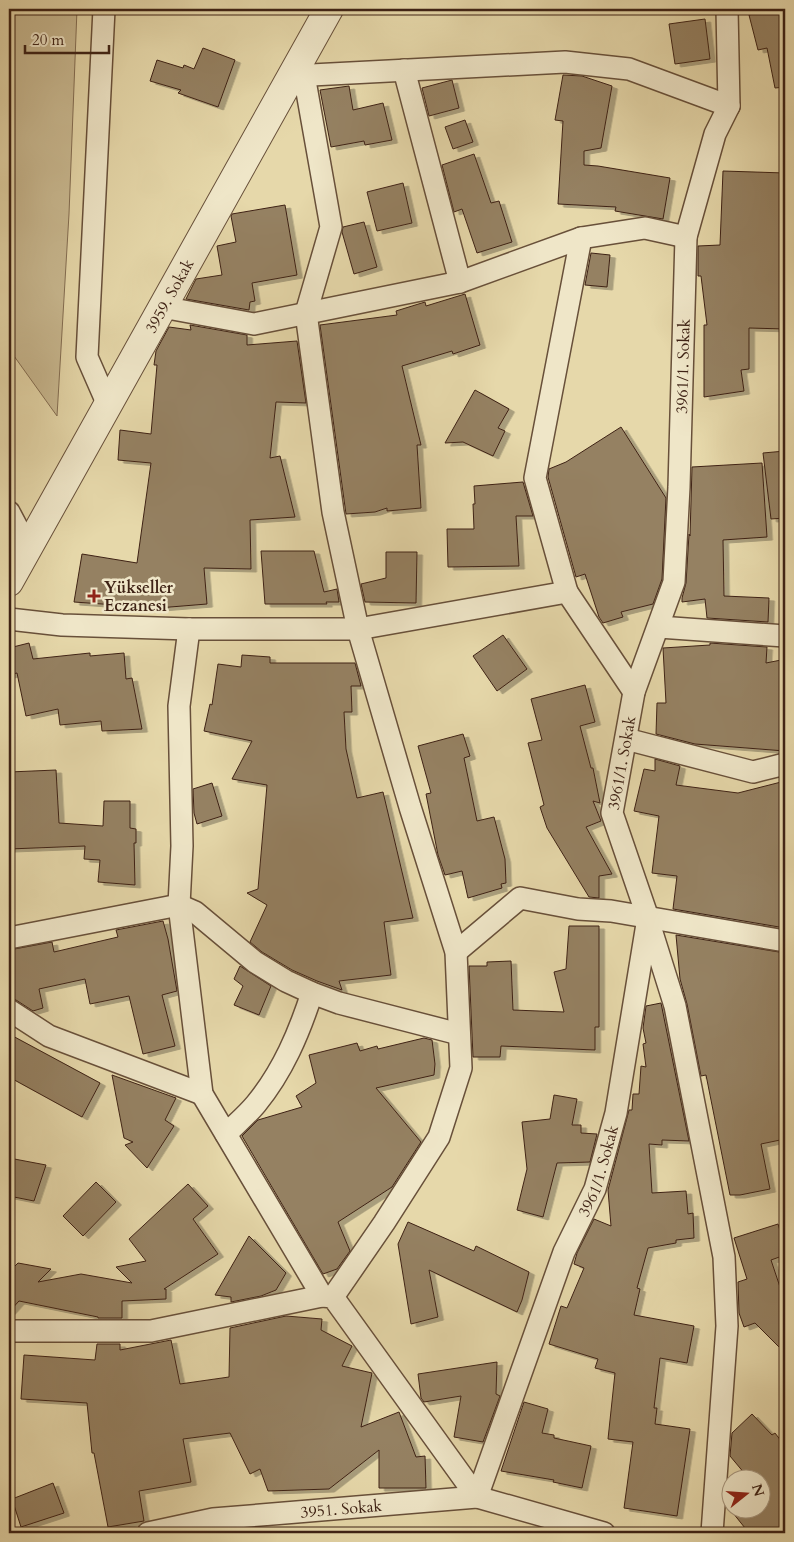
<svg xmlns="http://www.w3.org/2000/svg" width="794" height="1542" viewBox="0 0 794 1542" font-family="Cardo,serif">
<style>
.green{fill:#c9b991;stroke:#846e53}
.building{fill:#958162;stroke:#3e2215;filter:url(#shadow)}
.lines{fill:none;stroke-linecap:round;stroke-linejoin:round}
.minor-casing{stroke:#68503a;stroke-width:24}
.tertiary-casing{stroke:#68503a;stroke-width:30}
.minor{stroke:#efe6c8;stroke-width:21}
.tertiary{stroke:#efe6c8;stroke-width:28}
.poi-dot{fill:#8f2418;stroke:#efe6c8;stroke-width:2}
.labels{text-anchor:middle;stroke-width:5;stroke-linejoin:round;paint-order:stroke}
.street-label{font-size:16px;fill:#3e2215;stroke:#efe6c8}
.poi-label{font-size:16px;font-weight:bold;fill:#3e2215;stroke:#efe6c8;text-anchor:start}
</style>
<defs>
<filter id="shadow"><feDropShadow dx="5.5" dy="3" stdDeviation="0" flood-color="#0004"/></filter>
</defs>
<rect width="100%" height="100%" fill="#e6d8aa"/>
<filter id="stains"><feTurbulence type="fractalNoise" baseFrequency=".004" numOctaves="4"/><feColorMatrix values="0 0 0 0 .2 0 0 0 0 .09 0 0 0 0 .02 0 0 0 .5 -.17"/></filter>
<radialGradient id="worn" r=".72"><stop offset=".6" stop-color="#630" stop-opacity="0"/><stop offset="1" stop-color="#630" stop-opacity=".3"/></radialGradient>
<polygon class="green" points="9,9 77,9 69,214 57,416 9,349"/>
<g class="building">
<polygon points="773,9 785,9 785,87 775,88 767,48 758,50 749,15"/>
<polygon points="705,19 710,59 675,64 669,24"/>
<polygon points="203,48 235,60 218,107 178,93 181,90 150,81 157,60 183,68 184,65 194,69"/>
<polygon points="563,75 582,76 612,86 601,148 584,151 584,165 598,166 670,178 663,219 615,211 616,207 558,204 563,121 555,120"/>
<polygon points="452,80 459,108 429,116 422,88"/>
<polygon points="349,86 353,110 383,103 392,140 365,145 364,141 331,147 320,90"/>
<polygon points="465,120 473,142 453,149 445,127"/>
<polygon points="474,154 491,203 499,201 512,242 477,253 462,209 454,212 442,165"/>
<polygon points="723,171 785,173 785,329 749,328 749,369 741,370 744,391 704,397 704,325 707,325 701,276 698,276 698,246 720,245"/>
<polygon points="403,183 412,223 377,231 367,192"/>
<polygon points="285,205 297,275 252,283 255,301 250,302 249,310 186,299 196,279 222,275 217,246 236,242 231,216 232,214"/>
<polygon points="364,222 377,267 354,274 342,232 343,227"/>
<polygon points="591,253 610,255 607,287 585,285"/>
<polygon points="465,294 480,345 453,354 452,351 402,366 421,445 417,445 421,508 387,511 387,508 375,512 346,514 320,325 397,315 396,311 425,302 426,306"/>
<polygon points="190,325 247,335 247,345 297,341 306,403 276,402 270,458 280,456 295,517 250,520 251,569 204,568 207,604 158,608 74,602 82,554 137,563 151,463 118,460 120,430 151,434 157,365 154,365 156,351 169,327 191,330"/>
<polygon points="475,390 509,409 498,428 505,431 493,456 463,442 445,443"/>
<polygon points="621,427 666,498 662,579 653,604 621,612 623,617 603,623 599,617 585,574 576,577 548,477 549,469 566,462"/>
<polygon points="785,451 785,518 771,519 763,453"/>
<polygon points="762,463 767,537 723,540 724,596 769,598 768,622 707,618 705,599 682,602 682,598 686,583 689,534 690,536 692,467"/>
<polygon points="523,482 533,516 516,516 519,566 448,567 447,529 474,529 473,504 475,504 474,486"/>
<polygon points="261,551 314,551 324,592 337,589 339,602 326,602 327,604 265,604"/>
<polygon points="386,552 417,552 416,603 365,602 361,584 386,578"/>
<polygon points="503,635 527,669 497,691 473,656"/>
<polygon points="29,643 33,659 90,653 90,656 124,653 126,679 132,678 142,729 102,731 101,721 60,725 58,709 26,716 17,673 9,675 9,648"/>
<polygon points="710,643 767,647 766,663 781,660 785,682 785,751 695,744 656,734 657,703 666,703 663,648 710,645"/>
<polygon points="242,655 270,657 270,663 355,663 361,686 351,686 352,712 344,712 346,749 357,798 383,792 413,918 384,922 391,975 339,981 342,990 317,981 292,970 262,952 250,942 267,905 247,893 258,889 267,785 232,779 252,741 204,731 210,704 212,705 218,664 241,667"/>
<polygon points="585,685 595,722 580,726 591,768 593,768 600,803 593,801 601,821 586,827 612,874 599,876 599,898 589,897 547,828 540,807 544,805 528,743 542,740 531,699"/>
<polygon points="463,734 470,756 464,758 477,821 494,817 505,859 506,883 501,884 502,888 468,898 462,871 445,875 438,855 426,794 431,793 418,746"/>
<polygon points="655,759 680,766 676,785 738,793 785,781 785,928 673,909 677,876 652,873 659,816 634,811 644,769 655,771"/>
<polygon points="56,770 59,823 103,826 104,801 130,801 130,828 136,829 136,843 134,843 135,885 98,882 100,860 84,859 85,846 9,849 9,772"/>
<polygon points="212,783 222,816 197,824 194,813 193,789"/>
<polygon points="163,921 168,939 177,991 162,995 175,1046 143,1054 129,996 90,1004 85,979 39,989 43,1008 33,1011 16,1000 9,998 9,950 52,942 54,952 118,937 116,930"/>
<polygon points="569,926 599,926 599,1027 595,1027 595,1050 501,1046 500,1057 473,1057 469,966 487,966 487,962 511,961 513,1010 564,1012 554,972 566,969"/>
<polygon points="676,935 785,953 785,1109 780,1109 785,1139 761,1144 770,1189 740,1195 730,1195 706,1075 701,1076 687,1004 680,979"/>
<polygon points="240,966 271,986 259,1015 234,1005 243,986 234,979"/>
<polygon points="661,1003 689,1141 662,1140 662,1145 649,1144 652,1193 686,1191 688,1214 693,1213 694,1238 676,1240 676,1243 648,1248 637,1288 640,1289 634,1315 694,1326 687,1363 660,1358 654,1408 657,1408 655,1424 690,1429 677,1516 624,1508 633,1442 608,1439 615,1373 595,1368 598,1359 549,1344 561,1306 567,1308 584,1268 574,1264 577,1253 594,1219 611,1226 608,1190 629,1110 632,1110 633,1094 639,1094 641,1066 646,1067 643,1044 646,1043 643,1028 646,1006"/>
<polygon points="9,1034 100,1083 82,1117 9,1077"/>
<polygon points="424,1038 432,1040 435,1064 434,1075 376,1088 421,1142 392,1187 338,1222 350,1251 337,1269 323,1274 242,1136 258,1120 302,1107 296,1096 316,1083 309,1055 357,1043 360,1051 377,1046 378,1049"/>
<polygon points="112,1075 176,1098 165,1120 174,1126 147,1168 125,1145 133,1142 124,1138"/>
<polygon points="554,1095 577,1099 572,1125 581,1125 581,1133 597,1134 590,1162 557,1163 543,1217 517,1210 527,1169 522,1122 550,1119"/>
<polygon points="9,1158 46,1165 34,1201 9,1196"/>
<polygon points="96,1182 116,1202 83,1236 63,1216"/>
<polygon points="188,1184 208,1206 193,1219 218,1254 164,1289 166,1289 166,1299 122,1301 122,1318 98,1318 98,1317 19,1301 9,1312 9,1272 18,1263 51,1269 38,1282 81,1274 132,1283 116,1267 146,1261 129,1239"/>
<polygon points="408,1222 474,1251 476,1246 529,1272 522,1300 517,1312 429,1270 438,1317 411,1324 398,1244"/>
<polygon points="778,1224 785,1247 785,1255 771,1260 785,1302 785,1353 755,1323 744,1327 739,1313 738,1282 747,1279 734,1238"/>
<polygon points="249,1236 286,1273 276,1290 261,1296 231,1302 231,1297 215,1295"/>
<polygon points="286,1316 322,1319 321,1330 352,1346 342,1366 372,1373 361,1427 399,1412 416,1457 425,1456 426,1488 379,1488 379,1450 329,1489 268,1491 260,1469 250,1474 230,1433 183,1439 191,1482 139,1491 144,1521 108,1527 94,1453 92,1453 87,1403 21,1399 24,1355 95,1360 97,1344 120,1344 120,1350 171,1340 180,1384 229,1377 230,1328"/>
<polygon points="497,1362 496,1394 500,1396 483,1442 454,1437 461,1396 424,1402 421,1398 418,1374"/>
<polygon points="524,1402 548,1409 542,1433 554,1435 554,1438 591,1446 582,1488 553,1482 554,1480 501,1471"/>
<polygon points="752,1414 772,1435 775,1433 785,1446 785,1533 749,1533 729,1508 732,1506 732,1510 762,1510 762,1480 750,1480 730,1456 732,1433"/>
<polygon points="53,1483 64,1513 21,1527 12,1499"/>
</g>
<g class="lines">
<g class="minor-casing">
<g id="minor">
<polyline points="104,9 87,357 108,405"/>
<polyline points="404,70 460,282"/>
<polyline points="304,75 331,227 306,313 333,512 358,629 410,807 456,952 461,1068 439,1137 384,1223 333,1297"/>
<polyline points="292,76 565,62 629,69 729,106"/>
<polyline points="162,307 254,324 460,282 581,238 645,228 686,237"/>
<polyline points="9,512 28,548"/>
<polyline points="567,592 535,478 581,238"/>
<polyline points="9,619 62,625 189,629 358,629 567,592 634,692"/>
<polyline points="659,627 785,636"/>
<polyline points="189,629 179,706 182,846 179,905 202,1094 322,1296 333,1297 477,1497 604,1533"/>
<polyline points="626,739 753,772 785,764"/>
<polyline points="649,923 675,1006 724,1257 727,1326 712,1533"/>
<polyline points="9,938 179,905 195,912 255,962 286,981 312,993 339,1003 459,1034"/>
<polyline points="456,952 520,898 578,909 611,911 785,941"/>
<polyline points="9,1010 49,1036 202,1094"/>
<path d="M 226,1134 C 236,1124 247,1115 256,1104 C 283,1071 299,1033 312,993"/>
<polyline points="9,1331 151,1331 322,1296"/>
<path id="s1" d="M 148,1533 L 213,1519 L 477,1497 L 564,1252 L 595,1189 L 616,1113 L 648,918 L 612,813 L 634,692 L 674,582 L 679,487 L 686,237 L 715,134 L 729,106 L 727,9"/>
</g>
</g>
<g class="tertiary-casing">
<g id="tertiary">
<path id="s2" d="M 9,582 L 329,9"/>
</g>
</g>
<use href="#minor" class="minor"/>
<use href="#tertiary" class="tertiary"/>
</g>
<path class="poi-dot" d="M91.5 588.5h5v5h5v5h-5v5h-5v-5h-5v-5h5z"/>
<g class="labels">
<g class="street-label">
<text dy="6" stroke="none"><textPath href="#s2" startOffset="328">3959. Sokak</textPath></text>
<text dy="6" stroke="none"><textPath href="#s1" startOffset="1505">3961/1. Sokak</textPath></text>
<text dy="6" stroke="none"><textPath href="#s1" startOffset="1100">3961/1. Sokak</textPath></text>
<text dy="6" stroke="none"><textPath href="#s1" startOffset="680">3961/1. Sokak</textPath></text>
<text dy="6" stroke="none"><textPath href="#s1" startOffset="195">3951. Sokak</textPath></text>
</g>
<g class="poi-label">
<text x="104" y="593">Yükseller<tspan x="104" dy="18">Eczanesi</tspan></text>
</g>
</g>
<rect width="794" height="1542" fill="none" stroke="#e6d8aa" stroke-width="30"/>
<rect x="10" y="10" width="774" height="1522" fill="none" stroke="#3e2215" stroke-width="2.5"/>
<rect x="15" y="15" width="764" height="1512" fill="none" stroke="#3e2215"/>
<g transform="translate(746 1494) rotate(73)"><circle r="24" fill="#efe6c8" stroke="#a89880"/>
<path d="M0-4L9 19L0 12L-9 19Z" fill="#8f2418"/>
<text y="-8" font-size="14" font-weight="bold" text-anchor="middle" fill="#3e2215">N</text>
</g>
<path d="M25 45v8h84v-8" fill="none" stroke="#3e2215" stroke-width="2.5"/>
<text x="32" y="45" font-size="15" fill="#3e2215" stroke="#efe6c8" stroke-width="4" paint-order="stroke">20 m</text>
<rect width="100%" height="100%" filter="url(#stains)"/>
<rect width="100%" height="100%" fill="url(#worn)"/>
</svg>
